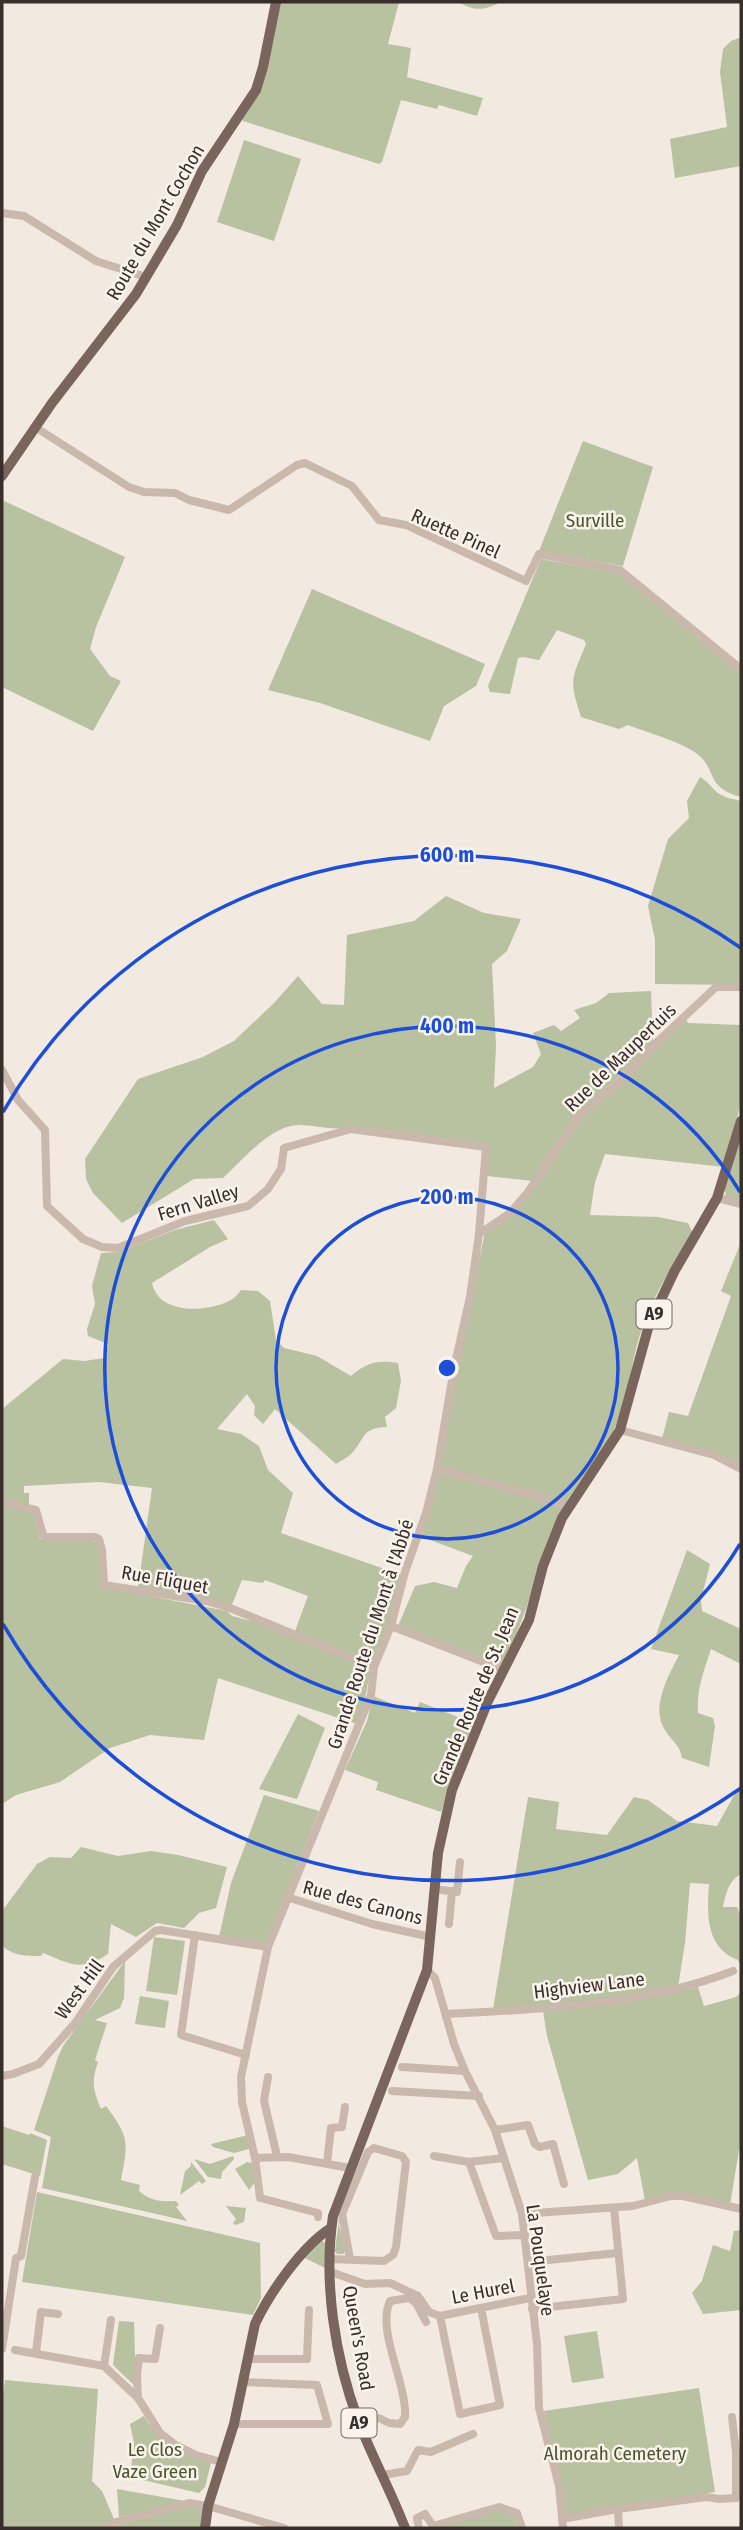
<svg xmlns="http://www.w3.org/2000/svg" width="743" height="2530" viewBox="0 0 743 2530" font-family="'Fira Sans Condensed',sans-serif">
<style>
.green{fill:#b8c1a0}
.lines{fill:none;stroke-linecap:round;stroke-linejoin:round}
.minor{stroke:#cab8ac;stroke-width:8}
.major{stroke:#7a655c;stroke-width:10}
.ring{fill:none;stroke:#1d4ed8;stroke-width:3.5}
.labels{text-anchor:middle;stroke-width:5;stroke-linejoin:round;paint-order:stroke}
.shield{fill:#faf3ec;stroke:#726965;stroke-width:2}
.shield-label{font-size:18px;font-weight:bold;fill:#382e2b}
.street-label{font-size:19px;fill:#382e2b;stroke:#faf3ec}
.park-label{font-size:19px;fill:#4a562f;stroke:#faf3ec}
.centre{fill:#1d4ed8;stroke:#faf3ec;stroke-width:3.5}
.ring-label{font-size:21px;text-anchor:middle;font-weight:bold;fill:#1d4ed8;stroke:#faf3ec;stroke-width:5;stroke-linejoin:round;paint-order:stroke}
</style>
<rect width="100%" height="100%" fill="#f2e9e0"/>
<g class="green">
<polygon points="279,2 399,2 388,44 411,48 407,77 483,98 477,116 439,105 437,109 401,100 382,162 379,164 243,121 242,119"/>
<path d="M 459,2 L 501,2 C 486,10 474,12 459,2 Z"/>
<polygon points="741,37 741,166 675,178 670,139 727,127 720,72 723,49 731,41"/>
<polygon points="244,140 301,159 274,241 217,222"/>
<polygon points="583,441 653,467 623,566 539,551"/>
<polygon points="2,500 125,557 96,627 90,649 110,676 121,681 93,731 2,687"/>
<path d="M 541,559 L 617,573 L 625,577 L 741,672 L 741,797 C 704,787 718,769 696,753 C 679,741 648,733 628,725 L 619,729 L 581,717 C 569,679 571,681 586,644 L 584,640 L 557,630 L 539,660 L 523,657 L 518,658 L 510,694 L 490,692 L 488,686 Z"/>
<polygon points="312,589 485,664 476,686 444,706 430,741 320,703 268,690"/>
<path d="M 700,777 C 708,781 711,788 718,793 C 725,798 733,799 741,801 L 741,985 L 655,984 L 655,940 L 648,906 L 668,839 L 689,818 L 687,801 Z"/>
<path d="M 446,896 L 484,913 L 521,919 L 507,951 L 492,964 L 496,1046 L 494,1088 L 533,1067 L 541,1054 L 533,1033 L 554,1025 L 561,1031 L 580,1018 L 574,1010 L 596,1003 L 609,993 L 651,991 L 653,1044 L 574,1118 L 533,1181 L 487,1176 L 488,1144 L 352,1127 C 335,1131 319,1126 301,1125 C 271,1124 244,1159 223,1178 L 194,1179 L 122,1223 L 93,1193 L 86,1179 L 85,1159 L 138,1079 L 203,1057 L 234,1041 L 274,1003 L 298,976 L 322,1004 L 344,1005 L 347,935 L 414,921 Z"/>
<path d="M 685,1018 L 688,1023 L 741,1025 L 741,1103 L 724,1167 L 605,1154 L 595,1182 L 590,1215 L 658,1217 L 688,1223 L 693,1233 C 672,1265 650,1301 639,1338 C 631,1365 628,1394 618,1420 C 605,1455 577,1479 562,1511 C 539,1561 528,1616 502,1665 L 398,1626 L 415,1586 L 434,1582 L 457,1588 L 466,1566 L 473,1556 L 422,1537 L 440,1466 L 459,1359 L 485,1232 L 514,1213 L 579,1121 Z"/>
<polygon points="741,1134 741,1201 724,1198 726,1192 723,1190"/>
<path d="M 214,1220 L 228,1239 L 210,1247 L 152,1283 C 158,1314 205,1313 229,1301 C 234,1299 238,1294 241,1290 L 258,1291 L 270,1301 L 276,1340 L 284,1348 L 317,1356 L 351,1376 C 367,1362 378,1360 398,1363 L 401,1381 L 396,1408 L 385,1417 L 387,1427 C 360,1428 366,1439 351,1454 C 347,1458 340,1461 336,1464 L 275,1409 L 263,1424 L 254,1415 L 255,1406 L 247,1394 L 217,1429 L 241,1434 L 259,1446 L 268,1470 L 293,1493 L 281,1533 L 402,1575 L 389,1623 L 374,1660 L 364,1661 L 295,1631 L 308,1596 L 265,1580 L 263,1583 L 242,1580 L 231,1607 L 138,1588 L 152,1488 L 99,1482 L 24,1486 L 24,1493 L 29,1493 L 29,1505 L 2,1500 L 2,1409 L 63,1359 L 84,1361 L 105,1358 L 108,1344 L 88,1336 L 87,1329 L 95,1304 L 92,1286 L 101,1253 L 118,1252 L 175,1230 Z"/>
<polygon points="741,1242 741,1466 662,1439 669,1412 688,1416 731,1296 721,1291"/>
<polygon points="2,1505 33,1512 40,1539 87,1539 96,1542 99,1550 103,1587 227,1611 232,1616 259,1623 364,1666 370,1672 360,1725 218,1678 204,1740 150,1735 110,1748 60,1782 16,1795 2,1804"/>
<path d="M 687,1550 L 710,1564 L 701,1600 L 702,1611 L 741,1629 L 741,1664 L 711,1649 C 704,1670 696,1691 698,1713 L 713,1718 L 715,1726 L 709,1767 L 682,1758 C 680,1744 671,1741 665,1730 C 650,1707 669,1675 679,1655 L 651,1649 Z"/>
<polygon points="373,1696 415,1713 420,1702 473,1723 441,1812 376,1790 378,1782 345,1770 367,1721"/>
<polygon points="298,1714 325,1728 297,1799 259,1789"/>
<path d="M 741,1788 L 741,1874 C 728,1881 726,1894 723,1907 L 737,1907 L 741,1916 L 741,1967 L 738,1960 C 705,1948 707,1912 709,1884 L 690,1883 L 685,1943 L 678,1987 L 617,1999 L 493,2009 L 528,1797 L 559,1802 L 556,1829 L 607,1835 L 634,1797 L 648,1800 L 677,1821 L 717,1826 L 737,1790 Z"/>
<polygon points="264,1795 319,1811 266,1944 219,1937 231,1883"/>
<path d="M 81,1847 L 118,1856 L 151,1851 L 178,1855 L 227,1867 L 216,1908 L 199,1913 L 184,1928 L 157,1923 L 136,1937 L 111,1924 L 108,1954 C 81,1972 71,1964 43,1953 L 41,1956 C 27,1956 11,1956 2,1945 L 2,1911 L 37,1864 L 50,1857 L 71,1858 Z"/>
<polygon points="154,1937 185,1941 177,1995 146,1991"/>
<path d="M 125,1961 L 124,1998 L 120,2008 L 95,2020 L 107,2023 L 95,2060 L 98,2062 C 91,2081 93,2091 101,2109 L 106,2106 C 130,2138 128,2142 121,2180 L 140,2185 L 139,2191 C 150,2201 162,2202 176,2201 L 179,2205 L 176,2207 L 187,2221 L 42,2188 L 51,2137 L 34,2130 L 58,2057 L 63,2046 Z"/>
<polygon points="698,1987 704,2006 736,1997 741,1992 741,2149 739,2150 730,2205 685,2194 645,2201 637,2158 618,2174 588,2180 547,2036 543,2011 616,2003"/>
<polygon points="140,1996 169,2001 165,2028 135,2024"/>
<polygon points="2,2126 29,2135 30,2133 47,2140 40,2176 2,2164"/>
<polygon points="248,2135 252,2148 234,2153 213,2147 211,2144"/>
<polygon points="233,2156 234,2159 222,2172 221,2179 208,2177 194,2159 210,2164"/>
<polygon points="191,2162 206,2181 202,2184 199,2181 180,2195 185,2171 191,2166"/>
<polygon points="247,2162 252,2163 255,2182 249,2190 235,2169"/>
<polygon points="37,2192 260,2243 261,2298 253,2315 22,2282"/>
<polygon points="226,2206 246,2208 244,2222 235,2225 233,2223 236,2219"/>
<polygon points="340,2211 339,2226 347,2250 343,2254 337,2254 335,2251"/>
<polygon points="741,2230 741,2310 703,2314 692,2293 702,2281 713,2245 730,2251 734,2231"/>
<polygon points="321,2240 325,2243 325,2268 303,2257"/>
<polygon points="119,2321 134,2322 136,2387 113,2365"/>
<polygon points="597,2331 604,2378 572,2383 564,2336"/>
<polygon points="5,2380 98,2389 92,2481 102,2491 114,2519 98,2528 2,2528 2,2404"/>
<polygon points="699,2388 715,2492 565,2515 544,2411"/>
<path d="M 144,2416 C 161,2445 182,2450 211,2463 L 205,2487 L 199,2493 L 130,2477 L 134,2443 L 130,2424 Z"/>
<polygon points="117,2489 185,2501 185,2502 119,2517"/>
<polygon points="188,2506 205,2508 201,2528 109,2528"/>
<polygon points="498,2510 513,2514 518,2528 437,2528"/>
</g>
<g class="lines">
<g class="minor">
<polyline points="2,213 24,216 96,261 146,277"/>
<polyline points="35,427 129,487 144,492 175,493 189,500 229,510 297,465 305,463 352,486 379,520 406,525 526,581 539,554 620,570 741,669"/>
<polyline points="2,1070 18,1100 45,1130 47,1206 83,1239 102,1247 118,1248 185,1221 248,1206 268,1189 281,1169 284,1148 351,1129 486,1147 479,1234 470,1297 454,1368 437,1469 426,1513 405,1572 391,1626 374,1667 371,1695 268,1947 241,2077 242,2102 255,2158 260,2198 318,2213 318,2217"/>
<polyline points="717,1198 741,1204"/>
<polyline points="479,1234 510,1213 528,1192 576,1120 624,1077 653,1046 716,987 741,987"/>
<polyline points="620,1430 714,1455 741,1469"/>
<polyline points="437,1469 569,1505"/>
<polyline points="2,1502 36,1510 43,1535 45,1537 95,1537 99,1539 102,1550 104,1585 206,1601 230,1608 374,1667"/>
<polyline points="391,1626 504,1670"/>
<polyline points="434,1889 457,1892 460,1862"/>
<polyline points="287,1897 372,1924 431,1937"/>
<polyline points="449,1924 452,1891"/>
<polyline points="195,1935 181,2035 246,2055"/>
<polyline points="427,1970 435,1978 454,2044 465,2071 495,2130 522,2214 537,2344 539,2408 559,2486 563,2528"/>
<path d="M 447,2014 C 543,2009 642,2006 733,1971"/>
<polyline points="402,2067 465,2071"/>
<polyline points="2,2076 13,2074 39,2064 76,2022 113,1967 155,1931 161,1930 268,1947"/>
<polyline points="268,2077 264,2101 277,2156"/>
<polyline points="392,2091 479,2096"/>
<polyline points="495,2130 528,2125 535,2144 540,2147 553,2144 564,2184"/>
<polyline points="434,2156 469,2162 504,2158"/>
<polyline points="255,2158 288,2157 350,2168"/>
<polyline points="469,2162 496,2236 525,2235"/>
<polyline points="327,2163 331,2128 342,2127 345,2107"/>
<polyline points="522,2214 633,2206 671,2196 683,2196 741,2209"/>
<polyline points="330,2259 384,2261 393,2255 396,2247 406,2162 402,2156 374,2148 368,2152 342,2214 350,2259"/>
<polyline points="528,2262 618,2253"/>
<polyline points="331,2272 365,2284 390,2283 418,2296 429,2312 440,2316 530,2298"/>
<polyline points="532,2309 623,2299 614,2208"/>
<polyline points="440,2316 460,2414 500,2405 481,2308"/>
<polyline points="2,2349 16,2258 21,2256 35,2177"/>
<polyline points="15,2350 104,2366 138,2398 160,2433 174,2444 196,2455 221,2462"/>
<polyline points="36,2352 41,2312 58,2314"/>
<polyline points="248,2359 307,2359 309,2310"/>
<polyline points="104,2366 111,2320"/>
<polyline points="138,2398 137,2375 139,2358 155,2359 160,2328"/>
<polyline points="234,2424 328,2424 317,2385 244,2382"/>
<path d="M 360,2424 L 379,2418 L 389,2423 L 400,2424 L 405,2417 C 407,2383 376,2330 390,2301 L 409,2298 L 416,2303 L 426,2322"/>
<polyline points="383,2475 407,2471 418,2450 431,2452 473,2434"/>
<polyline points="618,2509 706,2497 720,2499 736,2498 736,2452 732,2417"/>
<polyline points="562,2519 618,2509 619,2528"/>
<polyline points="105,2528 116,2522 189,2503 208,2506 284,2528"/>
<polyline points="419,2528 417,2518 425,2514 433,2526 499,2507 517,2513 522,2528"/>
</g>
<g class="major">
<polyline points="2,476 52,403 136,294 177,225 202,171 256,90 263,67 276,2"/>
<path d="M 205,2528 L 208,2506 L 234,2424 L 255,2324 C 269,2294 302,2246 331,2228"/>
<path d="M 405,2528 C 391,2491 372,2457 358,2420 C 335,2358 323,2282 333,2216 L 427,1970 L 438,1853 L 452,1790 L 488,1701 L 529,1620 L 543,1566 L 562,1518 L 620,1430 L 649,1325 L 674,1272 L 717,1198 L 741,1121"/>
</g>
</g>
<g class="ring">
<circle cx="447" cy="1368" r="171"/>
<path d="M740 1544A342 342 0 1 1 740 1192"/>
<path d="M741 1788A513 513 0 0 1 3 1624M3 1112A513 513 0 0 1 741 948"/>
</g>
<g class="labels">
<g class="shield">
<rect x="636.5" y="1299.5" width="35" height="29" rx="5"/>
<rect x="341.5" y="2408.5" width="35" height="29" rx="5"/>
</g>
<g class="shield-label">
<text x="654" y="1320">A9</text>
<text x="359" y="2429">A9</text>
</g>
<g class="street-label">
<text transform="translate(155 222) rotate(-60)" y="7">Route du Mont Cochon</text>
<text transform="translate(456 533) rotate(24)" y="7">Ruette Pinel</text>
<text transform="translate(620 1057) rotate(-44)" y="7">Rue de Maupertuis</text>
<text transform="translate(198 1202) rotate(-17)" y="7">Fern Valley</text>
<text transform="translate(165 1579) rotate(10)" y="7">Rue Fliquet</text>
<text transform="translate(370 1634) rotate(-72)" y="7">Grande Route du Mont à l'Abbé</text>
<text transform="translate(475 1696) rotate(-67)" y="7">Grande Route de St. Jean</text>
<text transform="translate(363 1902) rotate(15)" y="7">Rue des Canons</text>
<text transform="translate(589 1985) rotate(-7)" y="7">Highview Lane</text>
<text transform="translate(79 1989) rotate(-54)" y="7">West Hill</text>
<text transform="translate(541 2260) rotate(82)" y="7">La Pouquelaye</text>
<text transform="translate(483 2291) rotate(-11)" y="7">Le Hurel</text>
<text transform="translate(359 2338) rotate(80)" y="7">Queen's Road</text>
</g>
<g class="park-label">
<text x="595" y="527">Surville</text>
<text x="155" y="2456">Le Clos<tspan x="155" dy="22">Vaze Green</tspan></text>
<text x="615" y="2460">Almorah Cemetery</text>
</g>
</g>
<circle cx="447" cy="1368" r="10" class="centre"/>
<g class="ring-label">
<text x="447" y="862">600 m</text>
<text x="447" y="1033">400 m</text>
<text x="447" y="1204">200 m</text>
</g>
<rect width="743" height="2530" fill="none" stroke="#382e2b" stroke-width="7"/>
</svg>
